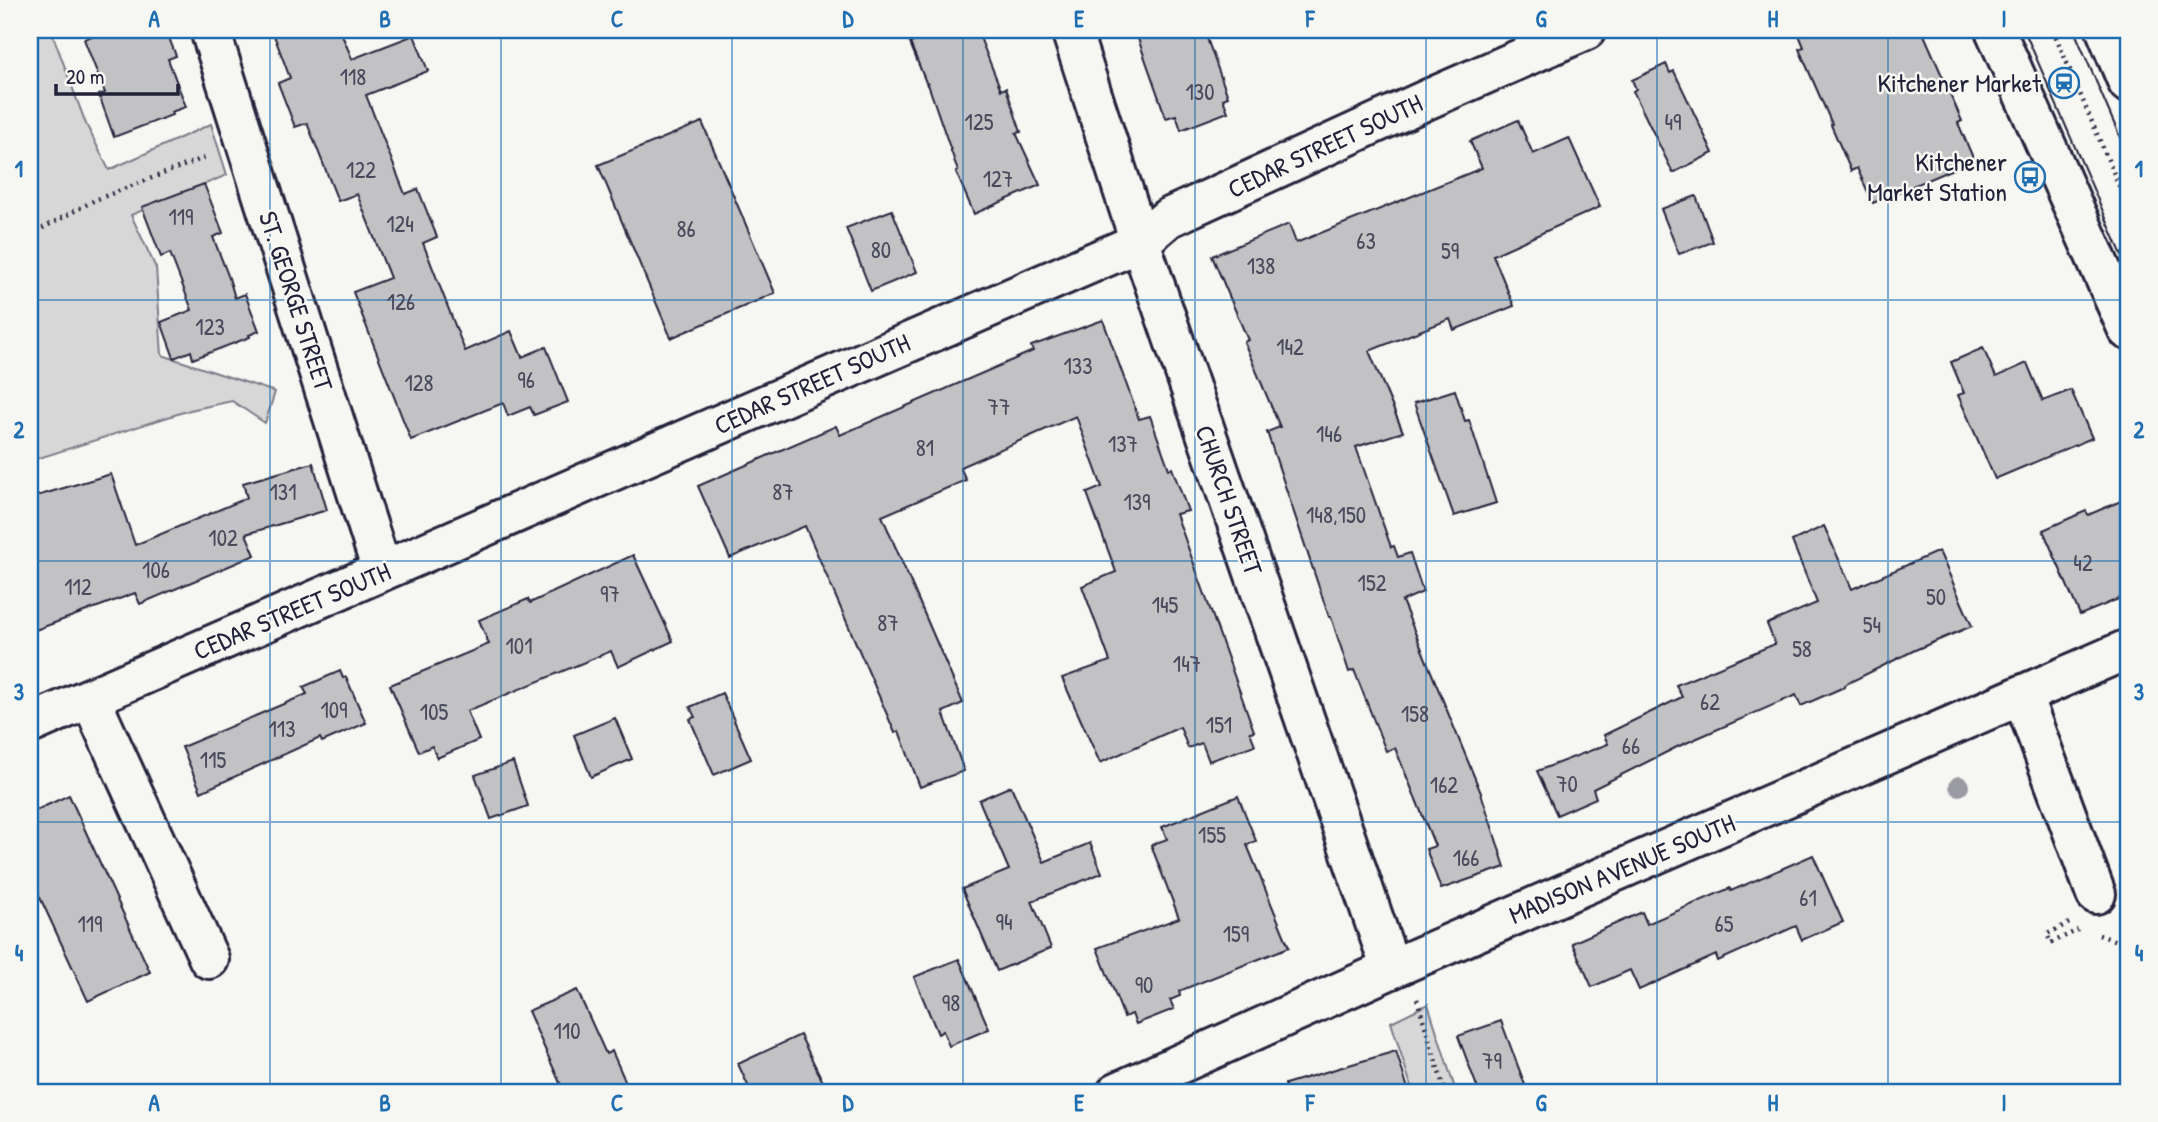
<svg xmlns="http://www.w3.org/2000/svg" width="2158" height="1122" viewBox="0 0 2158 1122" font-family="'Patrick Hand',sans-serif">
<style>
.green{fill:#d7d7d7;stroke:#7c7c89;stroke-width:2}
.building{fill:#c2c2c4;stroke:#22223b;stroke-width:2}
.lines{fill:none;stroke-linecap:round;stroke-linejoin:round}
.minor-casing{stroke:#22223b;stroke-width:44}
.major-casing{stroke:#22223b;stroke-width:44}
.path{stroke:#22223b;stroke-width:4.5;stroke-dasharray:2 5;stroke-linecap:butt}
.minor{stroke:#f6f6f2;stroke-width:38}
.major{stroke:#f6f6f2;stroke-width:38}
.tram{stroke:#22223b;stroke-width:2}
.tree{fill:#9a9aa3}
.grid{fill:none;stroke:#1f6fb2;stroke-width:2;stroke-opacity:0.55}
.labels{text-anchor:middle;stroke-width:5;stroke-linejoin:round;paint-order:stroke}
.number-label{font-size:23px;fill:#4a4a5d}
.poi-label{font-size:26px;fill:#22223b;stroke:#f6f6f2;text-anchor:end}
.street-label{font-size:26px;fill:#22223b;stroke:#f6f6f2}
.neatline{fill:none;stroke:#1f6fb2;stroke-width:2.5}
.grid-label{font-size:23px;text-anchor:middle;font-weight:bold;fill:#1f6fb2}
</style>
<rect width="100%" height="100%" fill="#f6f6f2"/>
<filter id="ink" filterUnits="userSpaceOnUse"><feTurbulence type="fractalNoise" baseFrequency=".0143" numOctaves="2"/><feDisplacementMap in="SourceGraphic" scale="14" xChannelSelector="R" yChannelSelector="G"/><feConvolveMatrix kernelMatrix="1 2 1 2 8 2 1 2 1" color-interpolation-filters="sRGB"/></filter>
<g filter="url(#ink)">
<g class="green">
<polygon points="30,30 51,30 86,124 109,170 211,124 227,175 131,215 156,268 162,355 275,392 265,423 232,401 190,410 30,461"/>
<polygon points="1428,1004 1456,1092 1413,1092 1391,1022"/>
</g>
<g class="building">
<polygon points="107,30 166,30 176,56 168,59 186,107 171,112 172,115 114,137 99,95 105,93 84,39"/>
<polygon points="272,30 340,30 352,59 414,35 428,71 366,95 405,194 418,189 437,237 423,243 465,351 511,331 522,357 546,347 568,402 534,415 530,407 508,416 503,403 411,440 353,292 390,278 357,194 338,201 307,123 295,127 278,83 290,78"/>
<polygon points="944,30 977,30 1001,90 1006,88 1021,132 1016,133 1040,185 974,214 956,172 958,171 928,84 927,85 910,43"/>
<polygon points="1135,30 1204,30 1228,97 1223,99 1228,112 1181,130 1176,115 1166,118"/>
<polygon points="1797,30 1922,30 1962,121 1958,123 1974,160 1873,203 1857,168 1851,171 1831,125 1832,124 1799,49 1804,47"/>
<polygon points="1666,64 1670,73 1674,71 1713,153 1673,173 1633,91 1636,89 1632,80"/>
<polygon points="1518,120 1533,154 1569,138 1600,207 1493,255 1514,306 1454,330 1450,319 1369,351 1403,432 1356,447 1391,547 1394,546 1398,557 1410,553 1423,592 1402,601 1481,793 1505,867 1441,889 1426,849 1435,846 1395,748 1386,751 1354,670 1349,672 1331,617 1329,617 1267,432 1280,427 1244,342 1248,340 1212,256 1289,224 1296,243 1482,168 1470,141"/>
<polygon points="702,122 775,293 671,338 598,165"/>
<polygon points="204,184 223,233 213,237 229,278 235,298 245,294 259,331 249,335 250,337 193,359 191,351 174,358 161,322 192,310 170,253 161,257 142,207"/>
<polygon points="1696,196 1713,242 1679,254 1661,209"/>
<polygon points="892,210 917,272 871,291 846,228"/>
<polygon points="1103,320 1139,419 1150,416 1169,469 1172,468 1188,511 1176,514 1254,731 1250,732 1255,745 1209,761 1202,743 1188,748 1180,727 1100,763 1062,678 1110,661 1082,586 1116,572 1087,493 1102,487 1076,416 960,467 966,480 882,516 963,703 943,712 964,771 920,787 899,731 895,733 805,526 730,558 698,486 836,426 840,435 1033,351 1031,346"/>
<polygon points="1983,348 1996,377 2027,363 2043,401 2071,390 2092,438 1995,479 1958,395 1964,393 1951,362"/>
<polygon points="1455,390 1465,421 1469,420 1496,503 1454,516 1414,403"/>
<polygon points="313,463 327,510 246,534 255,555 140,604 135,593 30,632 30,498 111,474 135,545 247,498 243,483"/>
<polygon points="2128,498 2128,595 2080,615 2043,530 2086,511 2088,515"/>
<polygon points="1824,526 1852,589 1939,551 1972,626 1915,650 1844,685 1844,687 1801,706 1796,695 1677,747 1593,789 1596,798 1557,815 1537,771 1608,744 1604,735 1682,697 1676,685 1775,644 1767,624 1817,603 1792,541"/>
<polygon points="633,555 673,641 618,667 611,651 467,711 479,740 437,758 432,746 419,752 390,685 489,644 479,620 528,599 530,603"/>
<polygon points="340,671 343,678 346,677 366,723 322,742 320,738 201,792 182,747 307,694 303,687"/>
<polygon points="722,693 751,759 714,775 690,719 695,717 690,707"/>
<polygon points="615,718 632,759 591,777 574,735"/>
<polygon points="513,762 528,806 491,819 475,775"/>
<polygon points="1011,786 1044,862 1090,843 1102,873 1032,901 1051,948 997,971 962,889 1009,870 979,800"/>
<polygon points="69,795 150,972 88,1001 30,876 30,813"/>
<polygon points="1238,796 1256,841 1247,845 1289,947 1179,991 1180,996 1170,1000 1174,1009 1136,1024 1132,1014 1124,1017 1097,948 1179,918 1151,845 1167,839 1162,827"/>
<polygon points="1813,855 1843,922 1802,940 1796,926 1718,961 1716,955 1639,990 1630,970 1592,987 1572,943 1642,912 1647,924 1730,888 1731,891"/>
<polygon points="959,959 989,1029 949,1046 943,1031 938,1034 914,977"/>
<polygon points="577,990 606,1054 612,1051 630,1092 564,1092 528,1011"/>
<polygon points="1501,1021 1525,1085 1506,1092 1479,1092 1458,1036"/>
<polygon points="800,1035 828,1092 751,1092 738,1064"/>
<polygon points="1396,1051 1409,1092 1286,1092 1285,1084"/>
</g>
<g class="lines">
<g class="minor-casing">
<g id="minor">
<polyline points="210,30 382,571"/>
<polyline points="1071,30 1140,242 1391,969"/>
<polyline points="2022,695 2096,894"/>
<polyline points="91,698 101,722 209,959"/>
<polyline points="30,724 1140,242 1168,218 1426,100 1586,30"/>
<polyline points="1117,1092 1391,969 2128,649"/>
</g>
</g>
<g class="major-casing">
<g id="major">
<polyline points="1995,30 2128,330"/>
<polyline points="2106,30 2128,83"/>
</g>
</g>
<g class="path">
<polyline points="2053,30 2128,207"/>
<polyline points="30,235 95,200 209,156"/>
<polyline points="2069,923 2047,934 2051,943 2078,930"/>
<polyline points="2099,935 2128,945"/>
<polyline points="1417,999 1445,1092"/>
</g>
<use href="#minor" class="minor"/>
<use href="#major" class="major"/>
<g class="tram">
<polyline points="2024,30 2128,269"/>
<polyline points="2074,30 2128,156"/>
</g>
</g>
<circle class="tree" cx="1959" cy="786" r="10"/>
</g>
<path class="grid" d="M 270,30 L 270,1092M 501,30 L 501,1092M 732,30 L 732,1092M 963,30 L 963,1092M 1195,30 L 1195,1092M 1426,30 L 1426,1092M 1657,30 L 1657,1092M 1888,30 L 1888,1092M 30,300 L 2128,300M 30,561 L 2128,561M 30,822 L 2128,822"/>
<defs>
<g id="station-ring" transform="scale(1.575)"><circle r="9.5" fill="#f6f6f2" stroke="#1f6fb2" stroke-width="1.5"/><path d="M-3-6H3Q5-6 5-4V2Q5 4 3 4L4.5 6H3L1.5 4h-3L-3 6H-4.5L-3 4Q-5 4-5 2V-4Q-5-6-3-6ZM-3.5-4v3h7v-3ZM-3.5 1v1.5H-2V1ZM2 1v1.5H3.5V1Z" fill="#1f6fb2"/></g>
<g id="bus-ring" transform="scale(1.575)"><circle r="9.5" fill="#f6f6f2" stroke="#1f6fb2" stroke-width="1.5"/><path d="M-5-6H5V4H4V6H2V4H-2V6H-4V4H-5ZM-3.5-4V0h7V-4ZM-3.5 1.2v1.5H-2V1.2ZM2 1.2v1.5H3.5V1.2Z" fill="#1f6fb2"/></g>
</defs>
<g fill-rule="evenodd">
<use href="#station-ring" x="2064" y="83"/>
<use href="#bus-ring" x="2030" y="177"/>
</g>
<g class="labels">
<g class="number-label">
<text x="353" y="85">118</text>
<text x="1200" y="100">130</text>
<text x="979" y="130">125</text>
<text x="1673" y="130">49</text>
<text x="361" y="178">122</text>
<text x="998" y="187">127</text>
<text x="181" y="225">119</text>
<text x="400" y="232">124</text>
<text x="686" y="237">86</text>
<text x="1366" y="249">63</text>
<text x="881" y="258">80</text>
<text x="1450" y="259">59</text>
<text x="1261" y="274">138</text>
<text x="401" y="310">126</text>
<text x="210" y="335">123</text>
<text x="1290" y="355">142</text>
<text x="1078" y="374">133</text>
<text x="526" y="388">96</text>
<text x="419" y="391">128</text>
<text x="999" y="415">77</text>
<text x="1329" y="442">146</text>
<text x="1123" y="452">137</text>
<text x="925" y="456">81</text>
<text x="283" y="500">131</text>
<text x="783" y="500">87</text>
<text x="1137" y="510">139</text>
<text x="1336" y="523">148,150</text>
<text x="223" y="546">102</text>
<text x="2083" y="571">42</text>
<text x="156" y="578">106</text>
<text x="1372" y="591">152</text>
<text x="78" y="595">112</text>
<text x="610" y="602">97</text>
<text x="1936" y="605">50</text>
<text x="1165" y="613">145</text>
<text x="888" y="631">87</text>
<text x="1872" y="633">54</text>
<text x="519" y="654">101</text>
<text x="1802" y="657">58</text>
<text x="1187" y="672">147</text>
<text x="1710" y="710">62</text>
<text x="334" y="718">109</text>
<text x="434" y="720">105</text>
<text x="1415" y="722">158</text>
<text x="1219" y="733">151</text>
<text x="282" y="737">113</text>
<text x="1631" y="754">66</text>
<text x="213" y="768">115</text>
<text x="1567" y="792">70</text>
<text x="1444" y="793">162</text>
<text x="1212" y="843">155</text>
<text x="1466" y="866">166</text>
<text x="1808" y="906">61</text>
<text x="1004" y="930">94</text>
<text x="90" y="932">119</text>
<text x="1724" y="932">65</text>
<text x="1236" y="942">159</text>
<text x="1144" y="993">90</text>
<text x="951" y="1011">98</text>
<text x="567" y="1039">110</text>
<text x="1492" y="1069">79</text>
</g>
<g class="poi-label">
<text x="2041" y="92">Kitchener Market</text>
<text x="2007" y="171">Kitchener<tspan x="2007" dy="30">Market Station</tspan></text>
</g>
<g class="street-label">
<text transform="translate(1325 146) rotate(-25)" y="9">CEDAR STREET SOUTH</text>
<text transform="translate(296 301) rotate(72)" y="9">ST. GEORGE STREET</text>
<text transform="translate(812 384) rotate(-24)" y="9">CEDAR STREET SOUTH</text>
<text transform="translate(1229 500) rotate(71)" y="9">CHURCH STREET</text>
<text transform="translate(292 611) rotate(-23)" y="9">CEDAR STREET SOUTH</text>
<text transform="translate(1622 869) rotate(-23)" y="9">MADISON AVENUE SOUTH</text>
</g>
</g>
<rect width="2158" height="1122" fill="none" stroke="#f6f6f2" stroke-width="77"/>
<path d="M56 84v10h122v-10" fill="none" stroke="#22223b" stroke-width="3.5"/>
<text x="66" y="84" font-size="21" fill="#22223b" stroke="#f6f6f2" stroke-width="5" paint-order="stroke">20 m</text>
<rect x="38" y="38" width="2082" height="1046" class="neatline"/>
<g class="grid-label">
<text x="154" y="27">A</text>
<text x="385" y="27">B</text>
<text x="617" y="27">C</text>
<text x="848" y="27">D</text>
<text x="1079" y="27">E</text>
<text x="1310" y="27">F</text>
<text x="1541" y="27">G</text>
<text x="1773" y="27">H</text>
<text x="2004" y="27">I</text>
<text x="19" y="177">1</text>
<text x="2139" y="177">1</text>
<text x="19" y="438">2</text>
<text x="2139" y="438">2</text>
<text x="19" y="700">3</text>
<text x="2139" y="700">3</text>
<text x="19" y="961">4</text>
<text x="2139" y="961">4</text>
<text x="154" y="1111">A</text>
<text x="385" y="1111">B</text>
<text x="617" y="1111">C</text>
<text x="848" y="1111">D</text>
<text x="1079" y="1111">E</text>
<text x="1310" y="1111">F</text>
<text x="1541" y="1111">G</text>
<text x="1773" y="1111">H</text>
<text x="2004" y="1111">I</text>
</g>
</svg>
